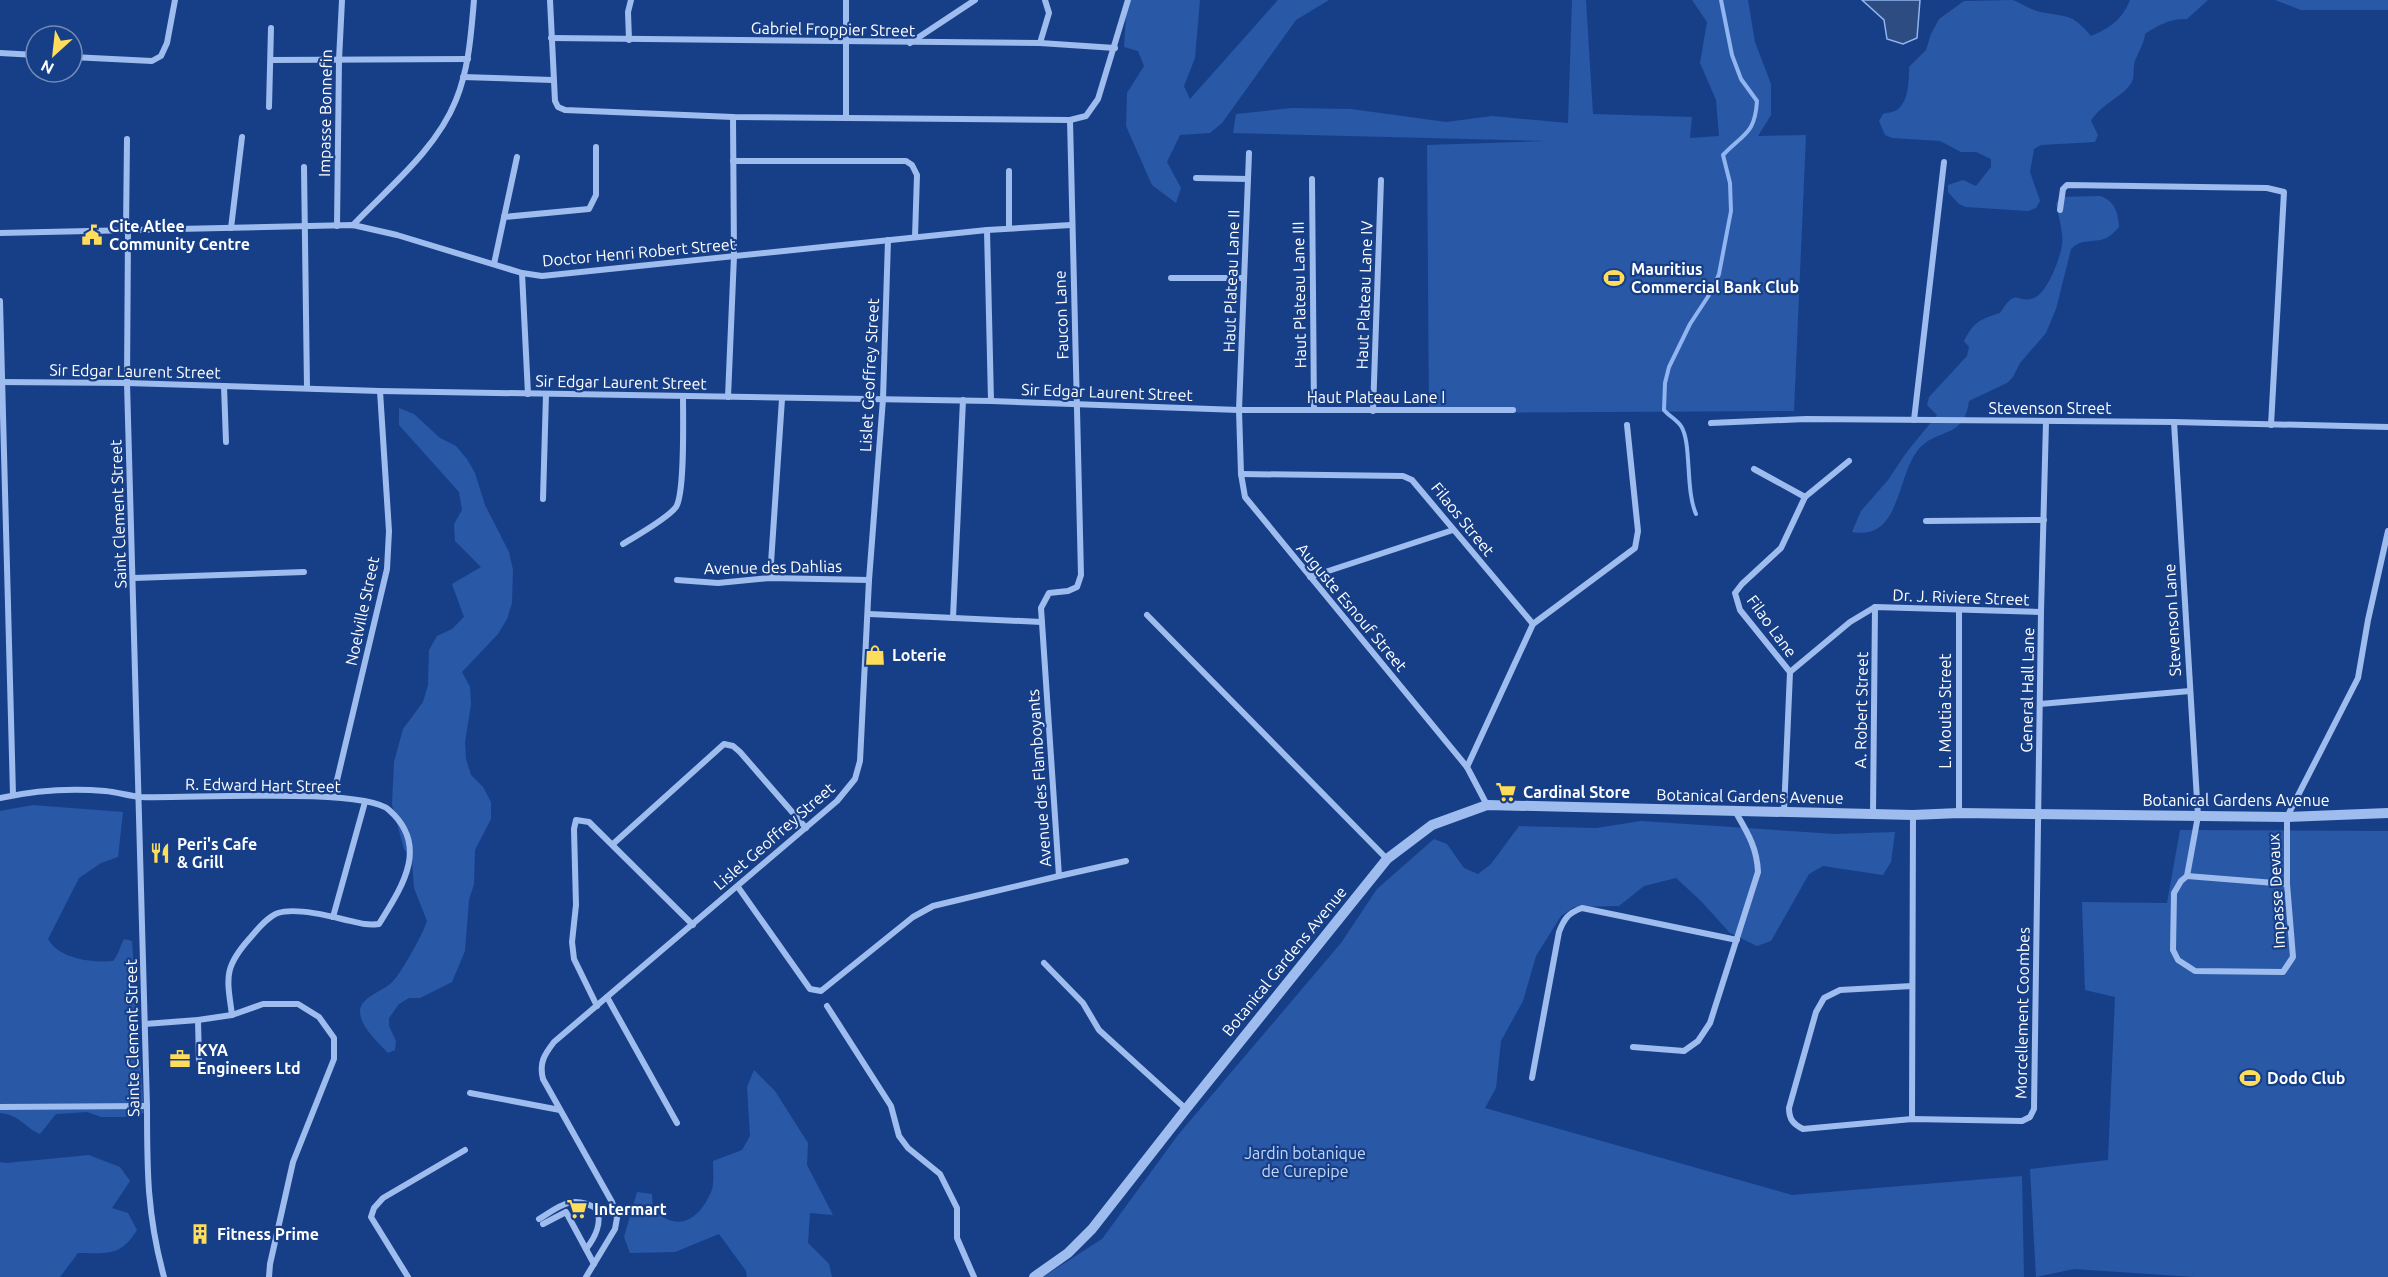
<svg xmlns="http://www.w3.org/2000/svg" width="2388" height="1277" viewBox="0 0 2388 1277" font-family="Ubuntu,sans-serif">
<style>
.green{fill:#2958a7}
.water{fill:#2d4c82;stroke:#90b5f1;stroke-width:1.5}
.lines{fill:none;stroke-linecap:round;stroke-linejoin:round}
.stream{stroke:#90b5f1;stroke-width:4}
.minor{stroke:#9ebcee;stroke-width:6}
.tertiary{stroke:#9ebcee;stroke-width:10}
.labels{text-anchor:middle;stroke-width:4.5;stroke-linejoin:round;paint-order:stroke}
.street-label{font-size:16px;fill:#fff;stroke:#173f88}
.poi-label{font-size:16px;font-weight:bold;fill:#fff;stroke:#173f88;text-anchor:start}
.park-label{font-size:16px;fill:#c4d8fa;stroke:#173f88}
</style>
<rect width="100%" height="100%" fill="#173f88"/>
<g class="green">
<polygon points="1127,0 1200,0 1195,58 1184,86 1190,99 1278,0 1329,0 1296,20 1222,123 1210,133 1180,135 1167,162 1181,188 1176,203 1152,185 1126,126 1127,93 1144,66 1138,51 1124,47"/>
<polygon points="1572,0 1586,0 1593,114 1692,117 1690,138 1719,136 1716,100 1700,63 1707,22 1692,0 1748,0 1755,42 1771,84 1771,115 1758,136 1806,135 1794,411 1429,413 1427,145 1545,141 1233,133 1236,114 1292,108 1351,109 1446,122 1492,116 1568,123"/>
<path d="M 2013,0 C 2022,4 2031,10 2040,12 C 2066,17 2072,13 2091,36 C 2110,28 2122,20 2130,0 L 2208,0 L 2187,19 C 2171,18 2158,25 2145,34 C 2144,44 2138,52 2135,61 C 2132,69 2136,78 2130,85 C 2119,99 2100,105 2091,121 L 2098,135 L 2095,142 L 2041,145 L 2034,149 L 2030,172 L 2040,201 L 2036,208 L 2028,211 L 1966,207 L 1959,204 L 1948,192 L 1948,185 L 1963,180 L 1976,186 L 1991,167 L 1991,159 L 1976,152 L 1961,152 L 1940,141 L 1892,138 L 1885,135 L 1879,121 L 1883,114 C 1886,113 1894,112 1897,110 C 1909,102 1909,79 1909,67 L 1926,50 L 1931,34 L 1939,19 L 1964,1 Z"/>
<polygon points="2275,0 2388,0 2388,10 2301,10"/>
<path d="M 2101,196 C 2115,202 2118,212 2119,227 C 2116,230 2112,235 2108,237 C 2096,244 2083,237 2071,249 L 2056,309 L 2046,333 L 2020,363 L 2013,377 L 2007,383 L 1969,401 C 1964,440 1937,427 1918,450 C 1896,477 1901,541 1852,532 L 1861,511 L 1888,480 L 1906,453 L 1937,415 L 1927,405 L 1929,397 L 1967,356 L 1969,347 L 1964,341 C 1973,323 1980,319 2000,313 C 2018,285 2015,305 2034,298 C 2047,293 2060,259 2062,245 C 2064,233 2058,216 2056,203 L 2062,197 Z"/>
<path d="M 399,408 L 414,414 L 440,438 L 456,446 L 467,459 L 475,473 L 485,505 L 509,552 L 513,570 L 512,603 L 507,619 L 498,634 L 462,672 L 470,687 L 471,704 L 465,742 L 466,759 L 471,775 L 483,787 L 491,802 L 491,819 L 475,850 L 474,884 L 469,900 L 465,951 L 452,982 L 420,998 L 409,998 L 399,1004 L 389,1018 L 389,1026 L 396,1041 L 395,1050 L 388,1053 C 378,1042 360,1027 360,1011 C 360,998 382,991 390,984 C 399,978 424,932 427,921 L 414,888 L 412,861 L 404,849 L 392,805 L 394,762 L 403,729 L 423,702 L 428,685 L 429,650 L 437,636 L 452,629 L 464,617 L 452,584 L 481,567 L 455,541 L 454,524 L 462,510 L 459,492 L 399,425 Z"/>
<path d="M 33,805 L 123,812 L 118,857 L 101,863 L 79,878 L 48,939 C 59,959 92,963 113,961 C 119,954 120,946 124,939 L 132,941 L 144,1113 L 124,1117 L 101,1117 L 87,1112 L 56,1114 L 40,1134 C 24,1127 20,1115 0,1113 L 0,811 Z"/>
<polygon points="1641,821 1835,834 1895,832 1891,862 1883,875 1823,866 1809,874 1771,941 1757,946 1730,933 1701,901 1676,878 1644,886 1619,906 1574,907 1561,916 1536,956 1523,1001 1501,1041 1496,1088 1485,1108 1792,1195 2022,1176 2024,1277 1043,1277 1102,1239 1178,1135 1341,943 1377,889 1434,839 1447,844 1464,868 1478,874 1491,864 1519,826 1596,828"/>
<polygon points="2180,830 2388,831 2388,1277 2194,1277 2074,1269 2036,1277 2030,1169 2108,1160 2115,997 2085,990 2082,902 2167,903"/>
<path d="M 754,1070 L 775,1091 L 808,1143 L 807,1165 L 833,1215 L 810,1213 L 808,1243 L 829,1264 L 832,1277 L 747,1277 L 746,1271 L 719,1234 L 675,1252 L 630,1253 L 624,1237 L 637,1192 L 652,1194 L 653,1209 C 677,1232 697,1222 710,1194 C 715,1186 713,1171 713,1161 L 742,1150 L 750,1136 L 747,1087 Z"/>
<path d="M 89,1155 L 120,1167 L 130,1181 L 112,1208 L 128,1213 L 137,1230 C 120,1257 108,1253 78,1253 L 60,1277 L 0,1277 L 0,1162 L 6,1163 Z"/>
</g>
<polygon class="water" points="1862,0 1920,0 1917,38 1903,44 1887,39 1884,20"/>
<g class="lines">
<path class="stream" d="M 1696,514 C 1685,489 1692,443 1681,426 C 1677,420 1668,415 1664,410 L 1665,383 L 1669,367 L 1690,324 L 1713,289 L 1719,274 L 1731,211 L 1730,183 L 1723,155 C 1744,133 1755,134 1757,101 L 1741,79 L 1732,55 L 1721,0"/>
<g class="minor">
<polyline points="550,0 555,101 558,107 565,110 733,117 1070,120 1086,116 1098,99 1128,0"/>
<polyline points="846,0 846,117"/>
<polyline points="551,38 1040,43 1115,48"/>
<polyline points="629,40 628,12 631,0"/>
<polyline points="910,43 975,0"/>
<polyline points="1040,43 1049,13 1045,0"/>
<polyline points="0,53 36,55"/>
<polyline points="72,57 152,61 161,56 167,43 175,0"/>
<polyline points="271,60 468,59"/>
<polyline points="463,77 552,80"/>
<polyline points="269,107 271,28"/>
<polyline points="1249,153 1239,410 1241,474 1245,497 1467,767 1487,805"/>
<polyline points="733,161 906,161 912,165 917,175 915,237"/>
<polyline points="304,167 307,388"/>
<polyline points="1196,178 1248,179"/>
<polyline points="1312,179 1314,410"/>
<polyline points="2060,210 2063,189 2067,185 2267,188 2284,192 2271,425"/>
<polyline points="504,217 589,209 596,195 596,147"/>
<path d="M 353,225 C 389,187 436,150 456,100 C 469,68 471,34 474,0"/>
<polyline points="337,226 339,60 342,0"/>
<polyline points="231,228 242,137"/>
<polyline points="1009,228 1009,171"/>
<polyline points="987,230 991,401"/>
<polyline points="126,231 127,139"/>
<path d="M 128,231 L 127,383 L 147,1106 C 147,1170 147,1215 164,1277"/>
<polyline points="0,233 353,225 397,235 522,273 542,276 987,230 1071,225"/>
<polyline points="494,264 517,157"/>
<polyline points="522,273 528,394"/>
<polyline points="1171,278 1244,278"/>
<polyline points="0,301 13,795"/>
<polyline points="0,382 127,383 380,391 991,401 1239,410 1513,410"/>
<polyline points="224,386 226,442"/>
<polyline points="728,397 734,256 733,117"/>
<polyline points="1373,411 1381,180"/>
<polyline points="1914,420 1944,162"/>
<polyline points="2174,422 2198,816 2187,876 2181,881 2174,893 2173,950 2178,960 2195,971 2283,972 2293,957 2287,884 2287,817 2358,678 2368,620 2388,531"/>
<polyline points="1711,423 1806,419 2174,422 2388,427"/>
<polyline points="1754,469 1805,497"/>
<polyline points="1241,474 1403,476 1412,480 1533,624"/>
<polyline points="543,499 546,394"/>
<polyline points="1926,521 2044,520"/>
<path d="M 623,544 C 636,536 667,519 676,507 C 685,493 683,417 683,396"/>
<polyline points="1310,577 1453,530"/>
<polyline points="134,578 304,572"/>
<polyline points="770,578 782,399"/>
<polyline points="677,580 718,583 770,578 869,580"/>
<polyline points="1959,610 1959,813"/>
<polyline points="869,614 1042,622"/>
<polyline points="1147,615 1387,859"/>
<polyline points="953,618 963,400"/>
<polyline points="1790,672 1740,610 1735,593 1742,584 1781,548 1805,497 1849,461"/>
<polyline points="2040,704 2190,691"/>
<polyline points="1467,767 1533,624 1635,548 1638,531 1627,425"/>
<polyline points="333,797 387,569 389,531 380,391"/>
<path d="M 0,798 C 32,791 71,788 105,791 C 117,792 129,796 141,797 C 185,799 364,787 389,810 C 430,846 402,887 379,924 C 365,926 356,922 342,919 C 326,915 293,908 278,913 C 267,917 257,930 250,938 C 223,968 227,978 232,1015"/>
<polyline points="1784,812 1790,672 1850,622 1875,607 2041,612"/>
<polyline points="1873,814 1875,607"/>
<polyline points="613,844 724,744 733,746 740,752 806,828"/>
<polyline points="1059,876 1126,861"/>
<polyline points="2187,876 2287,884"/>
<polyline points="738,887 810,989 821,991 913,917 933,906 1059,876 1041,608 1049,593 1068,591 1077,587 1081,575 1070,120"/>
<polyline points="333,917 365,802"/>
<polyline points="1044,963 1083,1003 1099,1030 1186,1109"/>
<path d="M 1912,986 L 1840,990 L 1824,998 L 1816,1012 L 1789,1108 C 1789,1119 1793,1124 1803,1129 L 1912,1119 L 2022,1121 L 2030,1117 L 2034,1109 L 2041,612 L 2046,422"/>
<polyline points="607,997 677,1123"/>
<polyline points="597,1006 574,959 572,942 576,905 574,829 576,820 589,822 693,925"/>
<polyline points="827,1006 891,1106 899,1136 908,1148 940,1174 957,1208 957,1238 974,1277"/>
<polyline points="198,1020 199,1062"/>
<polyline points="145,1024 198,1020 232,1015 263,1004 298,1004 319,1017 334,1038 334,1059 293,1162 270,1264 269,1277"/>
<path d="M 1633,1047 L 1684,1051 L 1698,1041 L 1710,1023 L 1758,872 C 1757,847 1747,832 1735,811"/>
<path d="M 1532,1078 L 1559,932 C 1564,919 1568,913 1582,908 L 1737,940"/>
<polyline points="470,1093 560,1110"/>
<polyline points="0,1107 147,1106"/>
<polyline points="1912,1119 1913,815"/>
<path d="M 539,1219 C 560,1206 572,1194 597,1209 C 602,1223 595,1238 586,1249"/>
<polyline points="543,1224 566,1212 594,1264"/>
<polyline points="408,1277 371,1217 374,1208 383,1198 465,1150"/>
<path d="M 586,1277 L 615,1229 L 617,1218 L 612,1202 L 543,1079 C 539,1063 544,1055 554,1042 L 837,801 L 855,779 L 860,761 L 869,580 L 883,399 L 888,240"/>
</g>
<polyline class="tertiary" points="1034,1277 1068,1253 1092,1229 1186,1109 1387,859 1432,825 1487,805 1913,815 1959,813 2287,817 2388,813"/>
</g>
<defs>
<g id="civic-bare" transform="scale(1.62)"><path d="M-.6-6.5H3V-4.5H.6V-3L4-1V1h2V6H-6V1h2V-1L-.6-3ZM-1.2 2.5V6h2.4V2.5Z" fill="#ffdd5b" stroke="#173f88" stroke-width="2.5" paint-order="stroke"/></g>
<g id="stadium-bare" transform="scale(1.62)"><path d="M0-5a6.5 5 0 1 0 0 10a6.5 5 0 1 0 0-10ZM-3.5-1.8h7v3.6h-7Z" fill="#ffdd5b" stroke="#173f88" stroke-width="2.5" paint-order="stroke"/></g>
<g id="shop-bare" transform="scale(1.62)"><path d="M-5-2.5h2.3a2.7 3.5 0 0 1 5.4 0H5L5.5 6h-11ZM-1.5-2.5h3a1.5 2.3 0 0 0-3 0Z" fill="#ffdd5b" stroke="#173f88" stroke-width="2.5" paint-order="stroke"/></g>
<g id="supermarket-bare" transform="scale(1.62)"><path d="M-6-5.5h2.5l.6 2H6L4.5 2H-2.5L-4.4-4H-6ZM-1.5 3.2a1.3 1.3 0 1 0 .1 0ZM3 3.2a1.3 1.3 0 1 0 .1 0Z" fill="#ffdd5b" stroke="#173f88" stroke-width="2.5" paint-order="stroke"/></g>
<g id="restaurant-bare" transform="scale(1.62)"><path d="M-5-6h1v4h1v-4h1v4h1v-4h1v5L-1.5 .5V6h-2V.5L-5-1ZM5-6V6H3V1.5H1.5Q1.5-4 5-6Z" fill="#ffdd5b" stroke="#173f88" stroke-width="2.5" paint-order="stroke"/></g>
<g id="office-bare" transform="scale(1.62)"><path d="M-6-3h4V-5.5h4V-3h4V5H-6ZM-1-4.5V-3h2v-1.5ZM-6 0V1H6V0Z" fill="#ffdd5b" stroke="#173f88" stroke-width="2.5" paint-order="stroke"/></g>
<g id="building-bare" transform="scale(1.62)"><path d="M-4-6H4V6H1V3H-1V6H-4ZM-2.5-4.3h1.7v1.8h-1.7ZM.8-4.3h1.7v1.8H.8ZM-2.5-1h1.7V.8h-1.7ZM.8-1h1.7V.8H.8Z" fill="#ffdd5b" stroke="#173f88" stroke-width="2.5" paint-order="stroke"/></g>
</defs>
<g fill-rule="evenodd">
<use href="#civic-bare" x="92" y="235"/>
<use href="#stadium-bare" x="1614" y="278"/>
<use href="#shop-bare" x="875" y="655"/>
<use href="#supermarket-bare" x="1506" y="792"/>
<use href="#restaurant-bare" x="160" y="853"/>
<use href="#office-bare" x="180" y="1059"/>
<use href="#stadium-bare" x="2250" y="1078"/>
<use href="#supermarket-bare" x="577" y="1209"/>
<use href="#building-bare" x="200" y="1234"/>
</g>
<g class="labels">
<g class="street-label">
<text transform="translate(833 29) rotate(1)" y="6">Gabriel Froppier Street</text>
<text transform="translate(325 113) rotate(-89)" y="6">Impasse Bonnefin</text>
<text transform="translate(639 252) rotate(-5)" y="6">Doctor Henri Robert Street</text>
<text transform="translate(1231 281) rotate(-88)" y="6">Haut Plateau Lane II</text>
<text transform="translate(1299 295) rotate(-91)" y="6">Haut Plateau Lane III</text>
<text transform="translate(1364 295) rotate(-88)" y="6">Haut Plateau Lane IV</text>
<text transform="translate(1061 315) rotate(-92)" y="6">Faucon Lane</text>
<text transform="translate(135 371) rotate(1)" y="6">Sir Edgar Laurent Street</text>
<text transform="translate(869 375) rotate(-87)" y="6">Lislet Geoffrey Street</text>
<text transform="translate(621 382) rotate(1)" y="6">Sir Edgar Laurent Street</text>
<text transform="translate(1107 392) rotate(2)" y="6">Sir Edgar Laurent Street</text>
<text x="1376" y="403">Haut Plateau Lane I</text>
<text x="2050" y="414">Stevenson Street</text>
<text transform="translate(118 514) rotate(-92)" y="6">Saint Clement Street</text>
<text transform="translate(1463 519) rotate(51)" y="6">Filaos Street</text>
<text transform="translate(773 567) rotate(-1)" y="6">Avenue des Dahlias</text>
<text transform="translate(1961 597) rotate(2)" y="6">Dr. J. Riviere Street</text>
<text transform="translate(1352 607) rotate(50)" y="6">Auguste Esnouf Street</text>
<text transform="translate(362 611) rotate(-78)" y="6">Noelville Street</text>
<text transform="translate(2172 620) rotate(-93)" y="6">Stevenson Lane</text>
<text transform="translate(1772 626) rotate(54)" y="6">Filao Lane</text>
<text transform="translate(2027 690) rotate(-89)" y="6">General Hall Lane</text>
<text transform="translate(1861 710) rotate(-89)" y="6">A. Robert Street</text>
<text transform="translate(1945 711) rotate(-90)" y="6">L. Moutia Street</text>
<text transform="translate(1039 778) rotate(-94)" y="6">Avenue des Flamboyants</text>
<text transform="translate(263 785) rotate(1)" y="6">R. Edward Hart Street</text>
<text transform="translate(1750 796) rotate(1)" y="6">Botanical Gardens Avenue</text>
<text x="2236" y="806">Botanical Gardens Avenue</text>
<text transform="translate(774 836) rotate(-41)" y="6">Lislet Geoffrey Street</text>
<text transform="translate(2276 891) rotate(-93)" y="6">Impasse Devaux</text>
<text transform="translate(1284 961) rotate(-51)" y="6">Botanical Gardens Avenue</text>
<text transform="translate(2022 1013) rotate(-89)" y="6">Morcellement Coombes</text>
<text transform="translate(132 1038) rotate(-91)" y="6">Sainte Clement Street</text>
</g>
<g class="poi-label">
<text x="109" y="232">Cite Atlee<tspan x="109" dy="18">Community Centre</tspan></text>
<text x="1631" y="275">Mauritius<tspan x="1631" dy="18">Commercial Bank Club</tspan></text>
<text x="892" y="661">Loterie</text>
<text x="1523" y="798">Cardinal Store</text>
<text x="177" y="850">Peri's Cafe<tspan x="177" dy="18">&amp; Grill</tspan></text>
<text x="197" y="1056">KYA<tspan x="197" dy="18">Engineers Ltd</tspan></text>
<text x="2267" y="1084">Dodo Club</text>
<text x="594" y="1215">Intermart</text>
<text x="217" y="1240">Fitness Prime</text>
</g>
<g class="park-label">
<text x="1305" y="1159">Jardin botanique<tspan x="1305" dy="18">de Curepipe</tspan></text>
</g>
</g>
<g transform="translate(54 54) rotate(207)"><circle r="28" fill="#173f88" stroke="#748cb8" stroke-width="1.5"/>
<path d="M0-4.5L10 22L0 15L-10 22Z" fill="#ffdd5b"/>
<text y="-9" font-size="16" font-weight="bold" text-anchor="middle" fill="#ffffff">N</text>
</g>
</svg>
